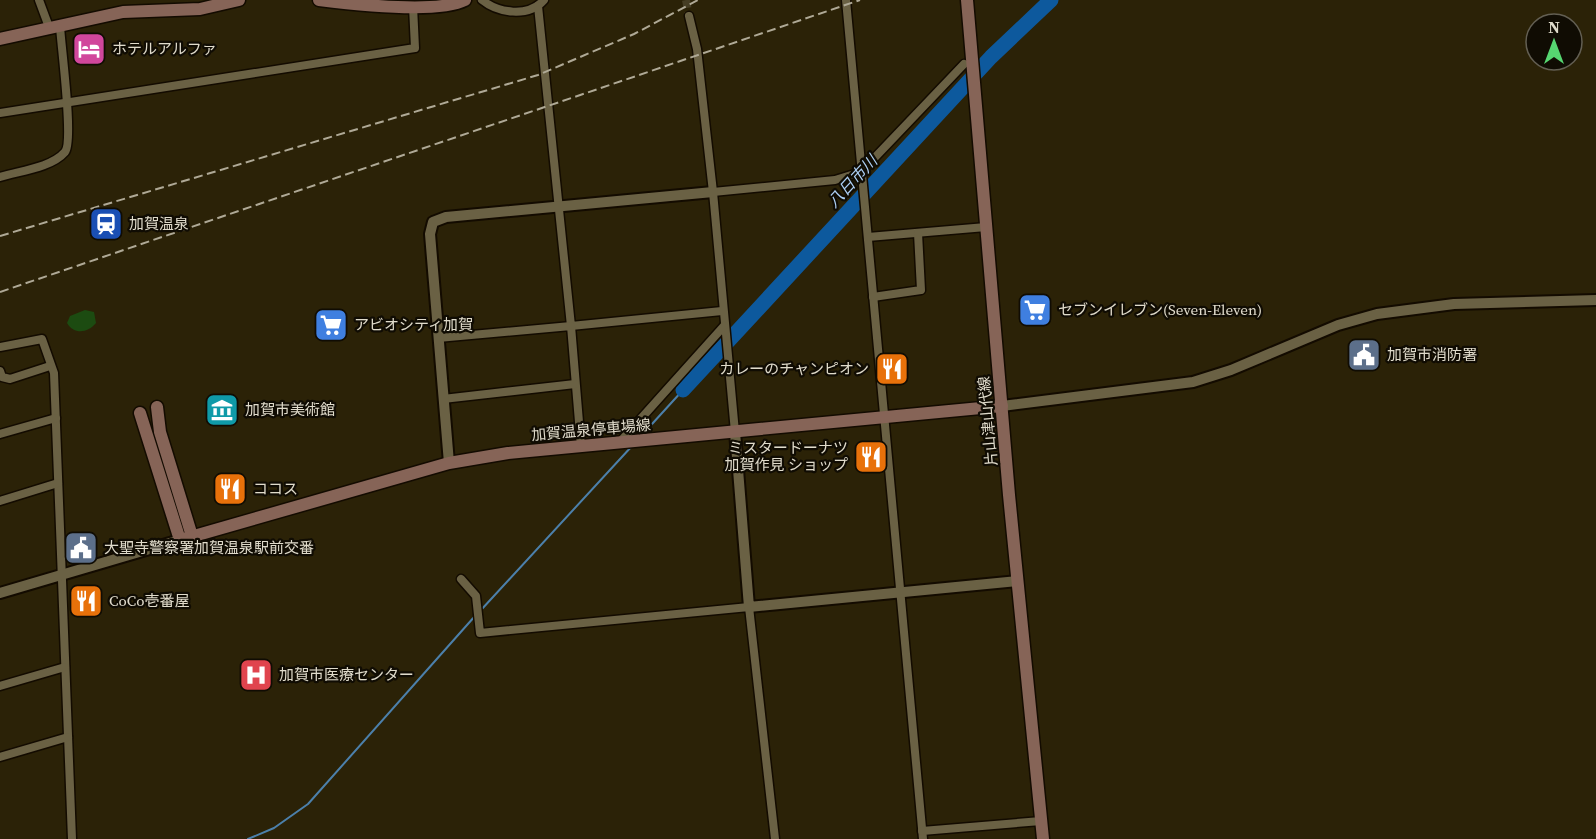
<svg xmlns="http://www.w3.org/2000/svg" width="1596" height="839" viewBox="0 0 1596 839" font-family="'Source Serif 4','Noto Sans JP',serif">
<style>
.green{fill:#1c4b11}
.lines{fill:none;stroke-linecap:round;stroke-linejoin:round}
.stream{stroke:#4c80ab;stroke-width:2}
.river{stroke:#0d599d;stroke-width:15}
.minor-tunnel{stroke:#463e24;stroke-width:8;stroke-dasharray:8 4;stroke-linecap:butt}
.minor-casing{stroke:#130b00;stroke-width:11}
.tertiary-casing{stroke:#130b00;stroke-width:14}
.secondary-casing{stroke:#130b00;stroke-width:15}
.minor{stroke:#6a6144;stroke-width:8}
.tertiary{stroke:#6a6144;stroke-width:10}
.secondary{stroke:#866457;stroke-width:12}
.rail{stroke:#afa996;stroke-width:2;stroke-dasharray:9 4.5;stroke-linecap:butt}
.labels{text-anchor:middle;stroke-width:4.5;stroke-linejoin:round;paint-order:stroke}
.poi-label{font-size:15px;fill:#e0dbcb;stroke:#100c03;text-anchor:start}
.street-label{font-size:15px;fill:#e0dbcb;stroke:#100c03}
.water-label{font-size:16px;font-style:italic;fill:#adcff4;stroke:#100c03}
</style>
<rect width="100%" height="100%" fill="#2b2207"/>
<path class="green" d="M 85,310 L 94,312 L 96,323 C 88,333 74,335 67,323 L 70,316 Z"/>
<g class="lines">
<g class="stream">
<polyline points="642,435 683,390"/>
<polyline points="481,610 632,446"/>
<polyline points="248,839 274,828 308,804 475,616"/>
</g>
<polyline class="river" points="683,390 991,57 1051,0"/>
<polyline class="minor-tunnel" points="686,0 689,16"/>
<g class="minor-casing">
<g id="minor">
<polyline points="39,0 49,27"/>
<path d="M 482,0 C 498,13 528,18 544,0"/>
<polyline points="846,0 923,839"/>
<polyline points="538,6 571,326 722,311"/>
<polyline points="689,16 697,49 713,192 735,432"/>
<polyline points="0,113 415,48 413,6"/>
<path d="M 0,177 C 19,171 51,168 65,152 C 74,141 61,46 60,26"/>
<polyline points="713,192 835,180 861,172 964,64"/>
<polyline points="868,237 986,227"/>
<polyline points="873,297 921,290 918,233"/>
<polyline points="438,338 571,326 581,446"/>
<polyline points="0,347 42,339 54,373 72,839"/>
<polyline points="0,371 2,377 10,379 50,366"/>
<polyline points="443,399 575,384"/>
<polyline points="0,434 56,418"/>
<polyline points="619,443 724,326"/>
<polyline points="0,501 58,483"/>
<polyline points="461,579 476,596 480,633 749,607 775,839"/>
<polyline points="0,686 65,667"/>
<polyline points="0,757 68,737"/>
<polyline points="922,831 1041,821"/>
</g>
</g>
<g class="tertiary-casing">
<g id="tertiary">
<polyline points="1002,406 1193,382 1231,370 1338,325 1377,314 1454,304 1596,300"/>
<polyline points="735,432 749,607 1018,581"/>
<polyline points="449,463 430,234 433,222 446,217 713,192"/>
<polyline points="0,593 180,540"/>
</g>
</g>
<g class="secondary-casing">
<g id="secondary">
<path d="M 319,0 C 351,4 438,14 465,0"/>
<polyline points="967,0 1009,495 1043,839"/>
<polyline points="0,39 123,12 200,9 239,0"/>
<polyline points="157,407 160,432 192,536"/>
<polyline points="140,413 180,540 449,463 508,453 1002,406"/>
</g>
</g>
<use href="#minor" class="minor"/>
<use href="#tertiary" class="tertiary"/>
<use href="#secondary" class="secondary"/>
<g class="rail">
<polyline points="0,236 538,75 634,34 698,0"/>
<polyline points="0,292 860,0"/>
</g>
</g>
<defs>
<g id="hotel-square" transform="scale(1.725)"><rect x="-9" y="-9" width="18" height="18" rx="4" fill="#d1479c" stroke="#100c03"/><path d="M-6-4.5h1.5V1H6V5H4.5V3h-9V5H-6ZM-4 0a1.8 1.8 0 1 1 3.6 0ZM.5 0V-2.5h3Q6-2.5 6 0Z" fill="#fff"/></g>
<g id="station-square" transform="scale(1.725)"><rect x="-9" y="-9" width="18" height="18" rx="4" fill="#1a4fb4" stroke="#100c03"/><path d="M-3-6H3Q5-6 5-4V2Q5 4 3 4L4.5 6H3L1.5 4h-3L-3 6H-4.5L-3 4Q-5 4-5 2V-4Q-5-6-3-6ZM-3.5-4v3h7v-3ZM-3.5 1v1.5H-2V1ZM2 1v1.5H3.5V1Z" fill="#fff"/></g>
<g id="supermarket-square" transform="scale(1.725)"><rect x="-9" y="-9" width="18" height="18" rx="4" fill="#3f7fe0" stroke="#100c03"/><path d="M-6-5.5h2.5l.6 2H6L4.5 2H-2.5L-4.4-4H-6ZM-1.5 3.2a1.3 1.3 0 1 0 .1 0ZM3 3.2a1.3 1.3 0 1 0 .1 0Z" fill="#fff"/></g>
<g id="civic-square" transform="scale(1.725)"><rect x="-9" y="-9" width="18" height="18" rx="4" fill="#5c6f8a" stroke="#100c03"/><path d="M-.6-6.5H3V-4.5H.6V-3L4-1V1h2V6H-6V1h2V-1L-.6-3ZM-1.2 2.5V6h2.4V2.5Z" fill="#fff"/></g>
<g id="restaurant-square" transform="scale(1.725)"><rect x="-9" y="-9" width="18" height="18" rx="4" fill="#e8710a" stroke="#100c03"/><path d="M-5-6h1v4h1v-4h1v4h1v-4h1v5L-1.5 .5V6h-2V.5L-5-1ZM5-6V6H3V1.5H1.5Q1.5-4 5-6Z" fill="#fff"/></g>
<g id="museum-square" transform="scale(1.725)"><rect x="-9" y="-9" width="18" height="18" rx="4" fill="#0f9aa8" stroke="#100c03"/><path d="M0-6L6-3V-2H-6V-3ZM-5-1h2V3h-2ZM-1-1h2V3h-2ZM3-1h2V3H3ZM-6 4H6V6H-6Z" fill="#fff"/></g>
<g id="hospital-square" transform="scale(1.725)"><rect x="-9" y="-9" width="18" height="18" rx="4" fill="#e0444e" stroke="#100c03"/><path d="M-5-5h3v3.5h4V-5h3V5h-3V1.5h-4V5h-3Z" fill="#fff"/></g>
</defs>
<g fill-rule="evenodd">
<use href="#hotel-square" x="89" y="49"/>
<use href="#station-square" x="106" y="224"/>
<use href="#supermarket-square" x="1035" y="310"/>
<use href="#supermarket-square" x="331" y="325"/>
<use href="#civic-square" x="1364" y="355"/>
<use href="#restaurant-square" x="892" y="369"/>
<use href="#museum-square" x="222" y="410"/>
<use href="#restaurant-square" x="871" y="457"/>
<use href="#restaurant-square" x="230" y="489"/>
<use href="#civic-square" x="81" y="548"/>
<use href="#restaurant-square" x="86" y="601"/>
<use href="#hospital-square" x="256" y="675"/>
</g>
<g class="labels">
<g class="poi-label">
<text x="112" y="54">ホテルアルファ</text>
<text x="129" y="229">加賀温泉</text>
<text x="1058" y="315">セブンイレブン(Seven-Eleven)</text>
<text x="354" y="330">アビオシティ加賀</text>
<text x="1387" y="360">加賀市消防署</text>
<text x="869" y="374" text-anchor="end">カレーのチャンピオン</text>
<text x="245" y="415">加賀市美術館</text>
<text x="848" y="453" text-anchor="end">ミスタードーナツ<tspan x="848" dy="17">加賀作見 ショップ</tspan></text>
<text x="253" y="494">ココス</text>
<text x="104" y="553">大聖寺警察署加賀温泉駅前交番</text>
<text x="109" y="606">CoCo壱番屋</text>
<text x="279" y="680">加賀市医療センター</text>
</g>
<g class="street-label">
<text transform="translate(988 421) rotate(-95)" y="5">片山津山代線</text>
<text transform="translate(591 430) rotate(-5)" y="5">加賀温泉停車場線</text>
</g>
<g class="water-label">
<text transform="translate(852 181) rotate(-47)" y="6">八日市川</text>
</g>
</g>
<g transform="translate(1554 42)"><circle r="28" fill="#100c03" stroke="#635f53" stroke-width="1.5"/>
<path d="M0-4.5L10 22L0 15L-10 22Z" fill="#56d671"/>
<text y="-9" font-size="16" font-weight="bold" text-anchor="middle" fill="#e0dbcb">N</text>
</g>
</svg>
